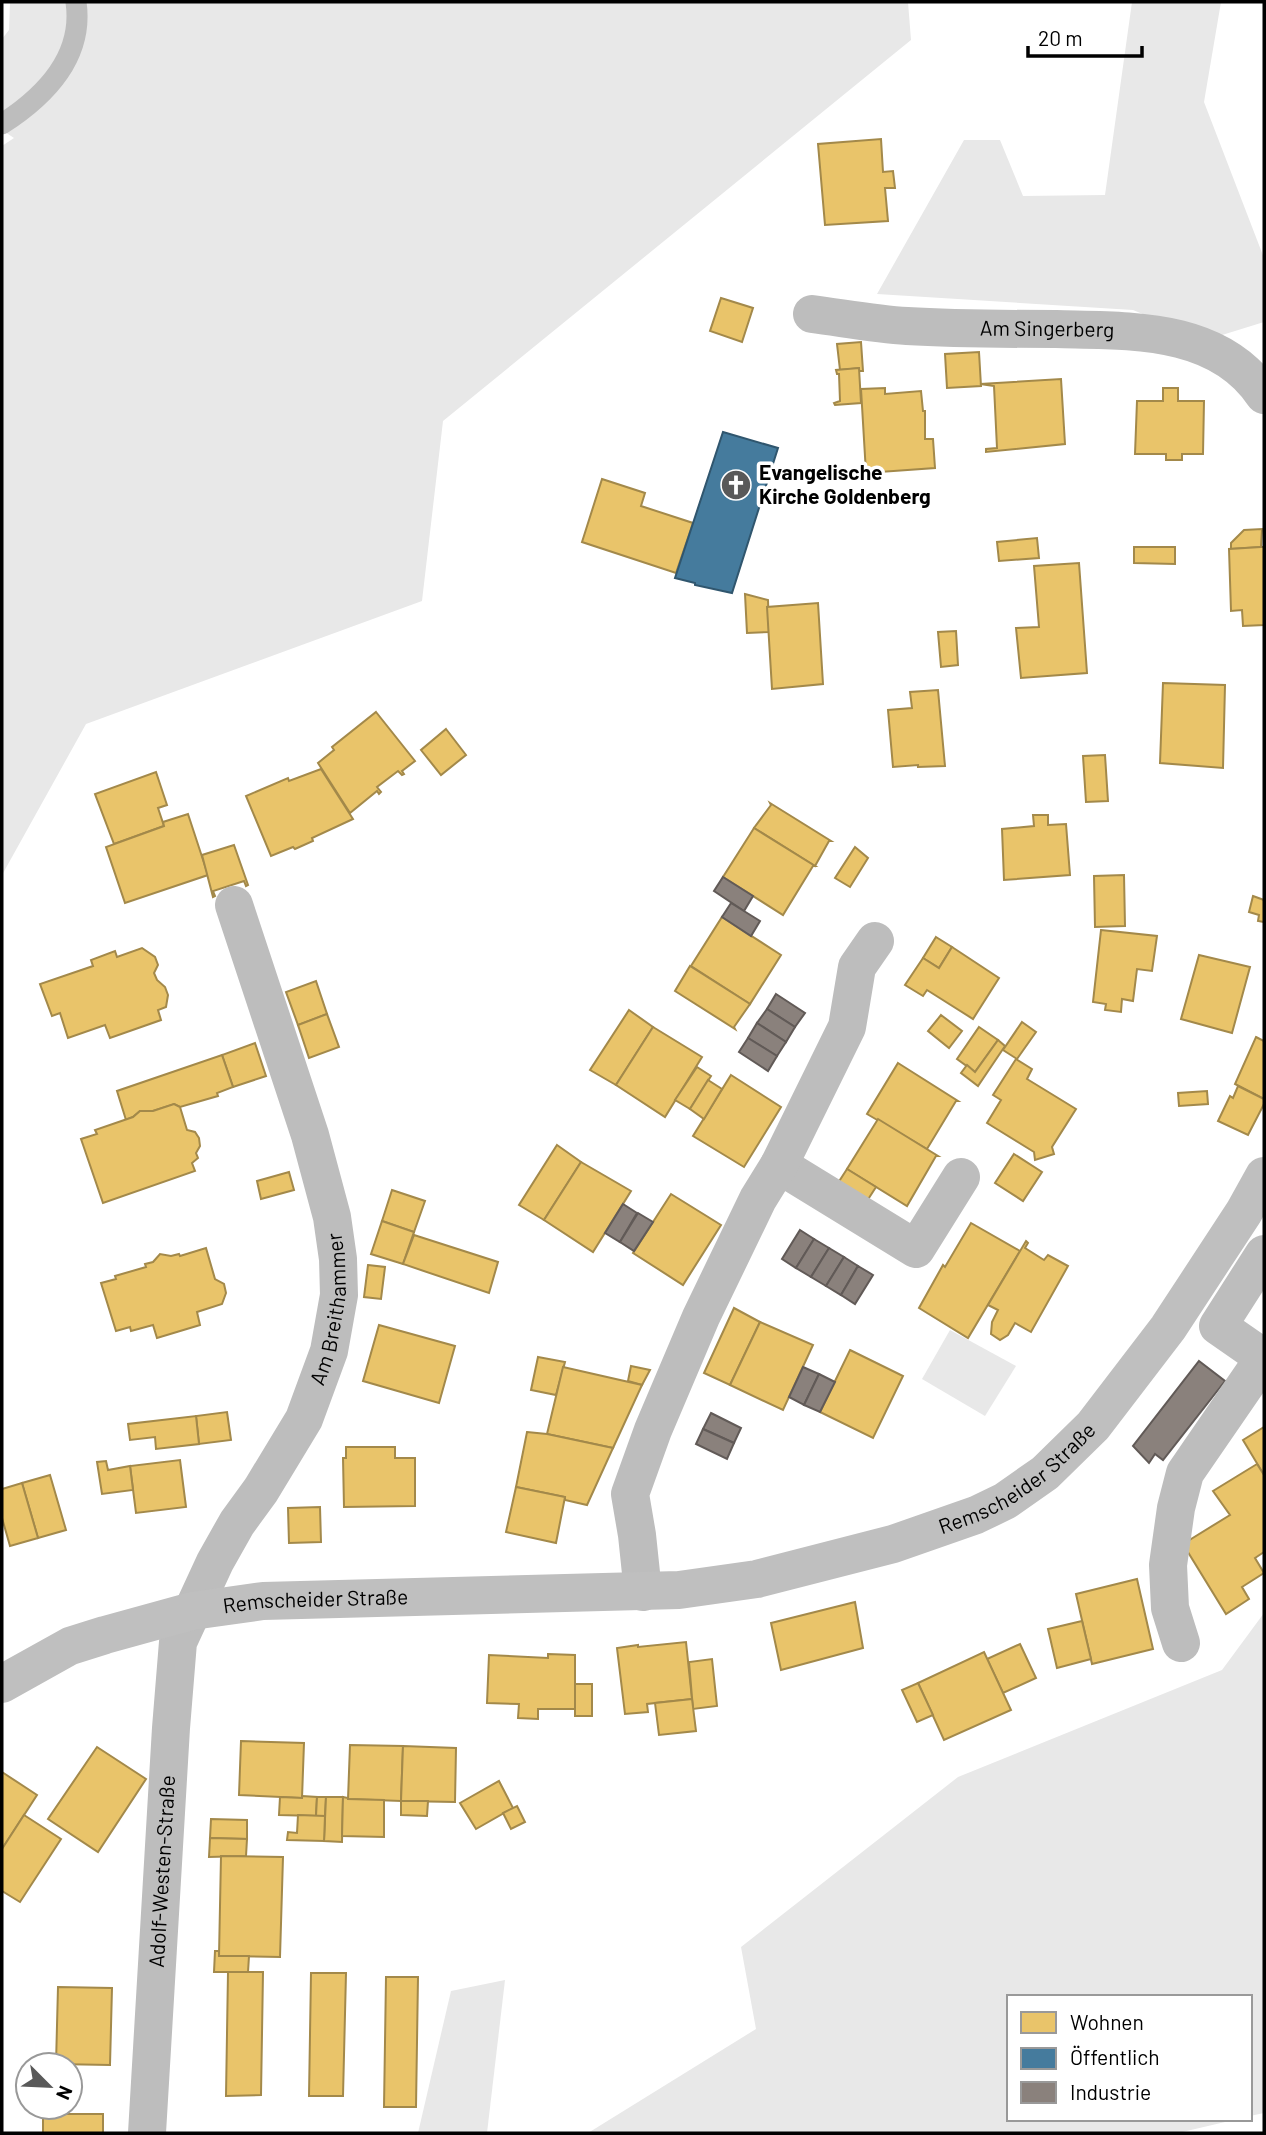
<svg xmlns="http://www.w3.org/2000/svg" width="1266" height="2135" viewBox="0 0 1266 2135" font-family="Barlow,sans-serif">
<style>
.green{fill:#e8e8e8}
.homes{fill:#e9c46a;stroke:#a3894a;stroke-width:2}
.public{fill:#457b9d;stroke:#30566e;stroke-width:2}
.industry{fill:#8a817c;stroke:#615a57;stroke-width:2}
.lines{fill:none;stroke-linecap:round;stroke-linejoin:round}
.lane{stroke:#bdbdbd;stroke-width:21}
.street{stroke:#bdbdbd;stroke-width:38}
.secondary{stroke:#bfbfbf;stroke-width:38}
.labels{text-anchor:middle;stroke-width:7;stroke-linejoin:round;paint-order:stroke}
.street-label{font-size:21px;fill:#000;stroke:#fff}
.poi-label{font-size:21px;font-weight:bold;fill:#000;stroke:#fff;text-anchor:start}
</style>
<rect width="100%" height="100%" fill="#fff"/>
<g class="green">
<polygon points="10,2 908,2 911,40 443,421 422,601 86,724 2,875 2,146 14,138 2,130 2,39 9,30"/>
<polygon points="1132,2 1221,2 1204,102 1264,258 1264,322 1206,340 1133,310 877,294 964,140 1000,140 1023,196 1105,195"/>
<polygon points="950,1330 1016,1366 985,1416 922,1379"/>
<polygon points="1264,1613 1264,2113 1250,2116 1250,1997 1009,1997 1009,2119 1238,2119 1178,2133 588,2133 756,2029 741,1947 958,1777 1222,1670"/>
<polygon points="505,1980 487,2133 418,2133 451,1991"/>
</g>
<g class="homes">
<polygon points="881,139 883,172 893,171 895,188 885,188 888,221 825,225 818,144"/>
<polygon points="721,298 753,308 742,342 710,331"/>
<polygon points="861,342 863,371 859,371 859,368 840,370 837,344"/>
<polygon points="979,352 981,386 947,388 945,354"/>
<polygon points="859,368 861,403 835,405 834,403 840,401 839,374 837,374 836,370"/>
<polygon points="1061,379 1065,444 986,452 986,449 997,448 994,386 980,384"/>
<polygon points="885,388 885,394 921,391 923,411 925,411 925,439 933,439 935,468 866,473 861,389"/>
<polygon points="1163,388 1178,388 1178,401 1204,401 1203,454 1182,454 1182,460 1166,460 1166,454 1135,454 1137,401 1163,401"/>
<polygon points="602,479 645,493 641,506 693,523 676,573 582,542"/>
<polygon points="1262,529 1261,547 1231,549 1231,543 1244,530"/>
<polygon points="1037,538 1039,558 999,561 997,542"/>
<polygon points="1134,547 1175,547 1175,564 1134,563"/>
<polygon points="1261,547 1264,547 1264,625 1243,626 1242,610 1231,611 1229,549"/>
<polygon points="1079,563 1087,673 1021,678 1016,628 1039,627 1034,566"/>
<polygon points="745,594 768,600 769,632 747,633"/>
<polygon points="818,603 823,684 772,689 767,607"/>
<polygon points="956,631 958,665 941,667 938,632"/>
<polygon points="1163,683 1225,685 1223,768 1160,763"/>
<polygon points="938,690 945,766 918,767 918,765 893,767 888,710 912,708 910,692"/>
<polygon points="376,712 415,761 402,771 404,774 402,775 398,771 377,787 381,792 379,794 377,791 350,813 318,763 334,750 332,747"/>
<polygon points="446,729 466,755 441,775 421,750"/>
<polygon points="1105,755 1108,801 1086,802 1083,756"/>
<polygon points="321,769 353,819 312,838 313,841 295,849 293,847 271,856 246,796 288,778 289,781"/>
<polygon points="156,772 167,805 158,808 164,826 114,844 95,794"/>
<polygon points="770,803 831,841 829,841 815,866 754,828 771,805"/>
<polygon points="188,814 208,875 125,903 106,847 164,826 163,822"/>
<polygon points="1033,815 1048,815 1048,825 1066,824 1070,875 1004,880 1002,829 1034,826"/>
<polygon points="754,828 815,866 813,866 783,915 723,877"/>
<polygon points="234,845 248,885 246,886 244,881 213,891 215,896 213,897 202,855"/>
<polygon points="855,847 868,858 850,887 835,878"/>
<polygon points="1124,875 1125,926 1095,927 1094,876"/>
<polygon points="1253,896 1264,900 1264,922 1258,921 1259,915 1249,912"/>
<polygon points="722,917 781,955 750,1004 691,966"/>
<polygon points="1101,930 1157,936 1152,971 1137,969 1133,1001 1122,999 1121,1012 1105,1010 1106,1004 1093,1002"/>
<polygon points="936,937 952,947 939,968 923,958"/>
<polygon points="952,947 999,978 973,1019 927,990 923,996 905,985 923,958 939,968"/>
<polygon points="142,948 155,957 158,965 154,973 157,980 165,987 168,995 166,1007 158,1010 161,1020 110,1038 105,1025 68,1038 60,1013 52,1016 40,984 93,966 91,960 115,951 117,957"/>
<polygon points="1199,955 1250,967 1232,1033 1181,1019"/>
<polygon points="690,966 750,1004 734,1027 735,1029 675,991"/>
<polygon points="316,981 327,1014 298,1025 286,992"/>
<polygon points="629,1010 653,1027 616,1085 590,1070"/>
<polygon points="327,1014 339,1047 309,1058 298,1025"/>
<polygon points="941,1015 962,1031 949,1048 928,1031"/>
<polygon points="1022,1022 1036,1032 1017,1059 1003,1050"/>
<polygon points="653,1027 702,1057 665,1117 616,1085"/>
<polygon points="979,1027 998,1040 975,1072 957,1059"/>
<polygon points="1256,1037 1264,1041 1264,1099 1235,1084"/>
<polygon points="998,1040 1005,1046 978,1086 961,1073 967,1065 975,1072"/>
<polygon points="255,1043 266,1076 233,1087 222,1055"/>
<polygon points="222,1055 233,1087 217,1093 218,1096 180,1107 174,1104 153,1111 140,1111 133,1117 126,1120 117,1091"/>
<polygon points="1016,1059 1032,1069 1027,1079 1076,1109 1052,1147 1054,1154 1035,1160 1034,1152 987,1123 1001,1100 993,1095"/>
<polygon points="898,1063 958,1101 956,1101 927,1149 867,1114"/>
<polygon points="697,1067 711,1076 690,1109 675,1100"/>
<polygon points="731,1075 781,1107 744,1167 693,1136"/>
<polygon points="708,1080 722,1089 704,1119 690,1109"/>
<polygon points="1238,1086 1264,1099 1264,1104 1248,1135 1218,1121 1230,1096 1233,1098"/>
<polygon points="1207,1091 1208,1104 1179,1106 1178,1093"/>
<polygon points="174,1104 180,1107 187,1130 195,1132 199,1138 200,1146 196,1153 198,1158 192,1163 195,1171 103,1203 81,1139 97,1134 95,1130 133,1117 140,1111 153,1111"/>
<polygon points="878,1119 938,1156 936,1156 907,1206 847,1169"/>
<polygon points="557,1145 581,1162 544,1220 519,1205"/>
<polygon points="1014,1154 1042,1172 1023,1201 995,1183"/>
<polygon points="581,1162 631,1191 593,1252 544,1220"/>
<polygon points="847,1169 876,1187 867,1201 838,1183"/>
<polygon points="289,1172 294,1190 261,1199 257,1181"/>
<polygon points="392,1190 425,1201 414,1232 382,1221"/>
<polygon points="671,1194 721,1225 683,1285 633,1253"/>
<polygon points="382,1221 414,1232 403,1264 371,1254"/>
<polygon points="971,1223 1020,1251 968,1338 919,1308 943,1265 945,1267"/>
<polygon points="414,1235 498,1262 489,1293 403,1264"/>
<polygon points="1026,1241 1028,1243 1025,1248 1044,1260 1048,1255 1068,1266 1031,1332 1015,1323 1008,1335 1000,1340 991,1334 992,1322 998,1310 988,1305"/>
<polygon points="206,1248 215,1279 224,1284 226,1293 222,1304 197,1312 200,1325 157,1338 153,1325 131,1331 130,1327 116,1331 101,1283 116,1279 115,1276 146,1267 145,1264 153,1262 160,1254 171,1256 179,1254 180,1256"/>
<polygon points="368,1265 385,1267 381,1299 364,1297"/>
<polygon points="734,1308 760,1322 730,1385 704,1373"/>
<polygon points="760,1322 813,1345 783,1410 730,1385"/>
<polygon points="379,1325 455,1346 439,1403 363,1381"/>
<polygon points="850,1350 903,1376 873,1438 820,1412"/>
<polygon points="538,1357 565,1362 556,1395 531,1390"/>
<polygon points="631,1366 650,1370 642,1385 628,1381"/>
<polygon points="563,1367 642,1385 613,1448 547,1434"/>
<polygon points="227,1412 231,1440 199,1444 196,1416"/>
<polygon points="196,1416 199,1444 156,1449 155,1437 130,1440 128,1424"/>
<polygon points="1264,1427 1264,1475 1243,1440"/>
<polygon points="527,1432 547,1434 613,1448 587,1505 565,1500 565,1497 516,1487"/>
<polygon points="346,1447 395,1447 395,1458 415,1458 415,1506 344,1507 343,1458 346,1458"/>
<polygon points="180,1460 186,1507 136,1513 130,1466"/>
<polygon points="106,1461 108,1470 130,1466 133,1490 102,1494 97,1462"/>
<polygon points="1257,1464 1264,1475 1264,1552 1255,1558 1264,1573 1242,1587 1249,1599 1226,1614 1183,1544 1230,1515 1213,1491"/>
<polygon points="50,1475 66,1530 38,1538 22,1483"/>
<polygon points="22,1483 38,1538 10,1546 2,1518 2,1489"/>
<polygon points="516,1487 565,1497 556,1543 506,1532"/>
<polygon points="320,1507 321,1542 289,1543 288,1508"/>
<polygon points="1137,1579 1153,1649 1092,1664 1076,1594"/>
<polygon points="855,1602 863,1648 781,1670 771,1623"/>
<polygon points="1082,1621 1091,1659 1057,1668 1048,1629"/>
<polygon points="686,1642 692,1699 647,1704 648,1712 625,1714 617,1648 638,1645 638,1647"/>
<polygon points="1020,1644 1036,1678 1003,1693 987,1659"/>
<polygon points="984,1652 1011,1710 944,1740 918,1683"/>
<polygon points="548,1654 575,1655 575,1709 538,1709 538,1719 518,1718 519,1704 487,1703 489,1655 548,1658"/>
<polygon points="712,1659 717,1706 693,1709 689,1662"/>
<polygon points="918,1683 933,1715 917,1722 902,1690"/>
<rect x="575" y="1684" width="17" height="32"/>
<polygon points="692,1699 696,1731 659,1735 655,1703"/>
<polygon points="241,1741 304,1743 302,1798 239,1795"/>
<polygon points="350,1745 403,1746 401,1801 348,1799"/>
<polygon points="403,1746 456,1748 455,1802 401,1801"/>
<polygon points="97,1747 146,1779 98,1852 48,1819"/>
<polygon points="2,1772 37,1795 2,1849"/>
<polygon points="499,1781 513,1808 476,1829 460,1803"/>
<polygon points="302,1796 317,1797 316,1816 279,1815 280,1797 302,1798"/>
<polygon points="317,1797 326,1797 325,1816 316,1816"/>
<polygon points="326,1797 343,1797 342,1842 324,1841"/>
<polygon points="343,1797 348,1798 348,1799 384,1800 384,1837 342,1836"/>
<polygon points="401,1801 428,1801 427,1816 401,1815"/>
<polygon points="517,1806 525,1822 511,1829 503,1813"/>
<polygon points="24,1815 61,1839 20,1902 2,1891 2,1849"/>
<polygon points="298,1815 325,1816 324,1841 287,1840 288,1832 297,1833"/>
<polygon points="211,1819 247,1820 247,1839 210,1838"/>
<polygon points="210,1838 247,1839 246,1856 209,1857"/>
<polygon points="221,1856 283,1857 280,1957 219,1956"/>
<polygon points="215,1951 219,1951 219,1956 249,1956 248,1972 214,1972"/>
<polygon points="228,1972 263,1972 261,2095 226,2096"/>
<polygon points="311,1973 346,1973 343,2096 309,2096"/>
<polygon points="386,1977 418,1977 416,2107 384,2107"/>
<polygon points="58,1987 112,1988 110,2065 56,2064"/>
<rect x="43" y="2114" width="60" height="19"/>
</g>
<polygon class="public" points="723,432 778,448 732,593 695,585 695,583 675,578"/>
<g class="industry">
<polygon points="723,877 753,896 744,911 714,891"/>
<polygon points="731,903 760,921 751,936 722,917"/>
<polygon points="776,994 805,1013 795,1027 767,1009"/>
<polygon points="767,1009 795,1027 786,1042 757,1023"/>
<polygon points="757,1023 786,1042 777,1056 748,1038"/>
<polygon points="748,1038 777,1056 768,1071 739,1052"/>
<polygon points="623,1204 637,1213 620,1242 605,1233"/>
<polygon points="638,1213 653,1222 634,1251 620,1242"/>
<polygon points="800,1230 814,1239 796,1268 782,1259"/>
<polygon points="814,1239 829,1248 811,1277 796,1268"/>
<polygon points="829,1248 844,1257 826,1286 811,1277"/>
<polygon points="844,1257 858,1266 841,1295 826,1286"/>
<polygon points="858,1266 873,1275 855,1304 841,1295"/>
<polygon points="1199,1361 1225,1381 1163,1460 1155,1454 1149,1463 1133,1446"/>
<polygon points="803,1367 819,1374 804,1405 789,1397"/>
<polygon points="819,1374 835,1382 820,1412 804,1405"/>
<polygon points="711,1413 741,1428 734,1443 703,1429"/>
<polygon points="703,1429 734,1443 727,1459 696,1444"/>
</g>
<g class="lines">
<path class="lane" d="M 2,124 C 44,97 84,57 76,2"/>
<g class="street">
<path id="s1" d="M 812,314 C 843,318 875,324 907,326 C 956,329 1006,329 1056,329 C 1128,331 1218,326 1264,395"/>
<polyline points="779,1165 916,1249 961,1177"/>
<polyline points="643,1592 637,1535 630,1494 653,1430 701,1317 758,1199 779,1165 847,1027 857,967 875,941"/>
<polyline points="1181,1643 1170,1608 1168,1565 1176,1508 1185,1473 1264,1358 1218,1326 1264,1254"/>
<path id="s2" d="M 147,2133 L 171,1728 L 178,1642 L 215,1562 L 237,1523 L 261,1490 L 304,1419 L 329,1351 L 339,1295 L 338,1259 L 332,1217 L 310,1135 L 234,905"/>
</g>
<path class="secondary" id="s3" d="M 2,1684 L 70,1646 L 105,1635 L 192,1611 L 263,1601 L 679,1590 L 757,1579 L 893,1544 L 976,1515 L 1005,1501 L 1045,1473 L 1093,1426 L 1168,1328 L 1244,1212 L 1264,1176"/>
</g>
<defs>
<g id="church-disc" transform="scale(1.575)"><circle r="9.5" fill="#595959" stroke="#fff"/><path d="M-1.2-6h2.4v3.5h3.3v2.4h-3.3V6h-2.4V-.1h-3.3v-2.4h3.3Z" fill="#fff"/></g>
</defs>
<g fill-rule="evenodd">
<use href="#church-disc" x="736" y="485"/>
</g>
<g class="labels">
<g class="street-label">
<text dy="7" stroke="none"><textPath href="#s1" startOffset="236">Am Singerberg</textPath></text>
<text dy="7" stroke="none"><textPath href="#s2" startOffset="863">Am Breithammer</textPath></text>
<text dy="7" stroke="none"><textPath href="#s3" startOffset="1054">Remscheider Straße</textPath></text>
<text dy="7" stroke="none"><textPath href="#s3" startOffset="329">Remscheider Straße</textPath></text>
<text dy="7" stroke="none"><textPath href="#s2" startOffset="262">Adolf-Westen-Straße</textPath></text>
</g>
<g class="poi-label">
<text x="759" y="480">Evangelische<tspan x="759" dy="24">Kirche Goldenberg</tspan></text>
</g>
</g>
<rect width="1266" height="2135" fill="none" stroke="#000000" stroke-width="7"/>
<rect x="1007" y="1995" width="245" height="126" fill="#ffffff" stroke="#999999" stroke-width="2"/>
<rect x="1021" y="2012" width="35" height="21" fill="#e9c46a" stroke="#999999" stroke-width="2"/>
<text x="1070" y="2030" font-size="21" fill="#000000">Wohnen</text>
<rect x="1021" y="2048" width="35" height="21" fill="#457b9d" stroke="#999999" stroke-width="2"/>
<text x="1070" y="2065" font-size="21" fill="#000000">Öffentlich</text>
<rect x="1021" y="2082" width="35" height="21" fill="#8a817c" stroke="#999999" stroke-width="2"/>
<text x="1070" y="2100" font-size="21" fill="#000000">Industrie</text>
<g transform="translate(49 2086) rotate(114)"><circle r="33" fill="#ffffff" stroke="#999999" stroke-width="2"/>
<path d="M0-5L12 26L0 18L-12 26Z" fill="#595959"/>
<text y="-10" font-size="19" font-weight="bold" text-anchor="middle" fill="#000000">N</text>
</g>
<path d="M1028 46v10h114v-10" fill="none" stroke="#000000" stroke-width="3.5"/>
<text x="1038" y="46" font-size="21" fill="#000000" stroke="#ffffff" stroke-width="5" paint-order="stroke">20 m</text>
</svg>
